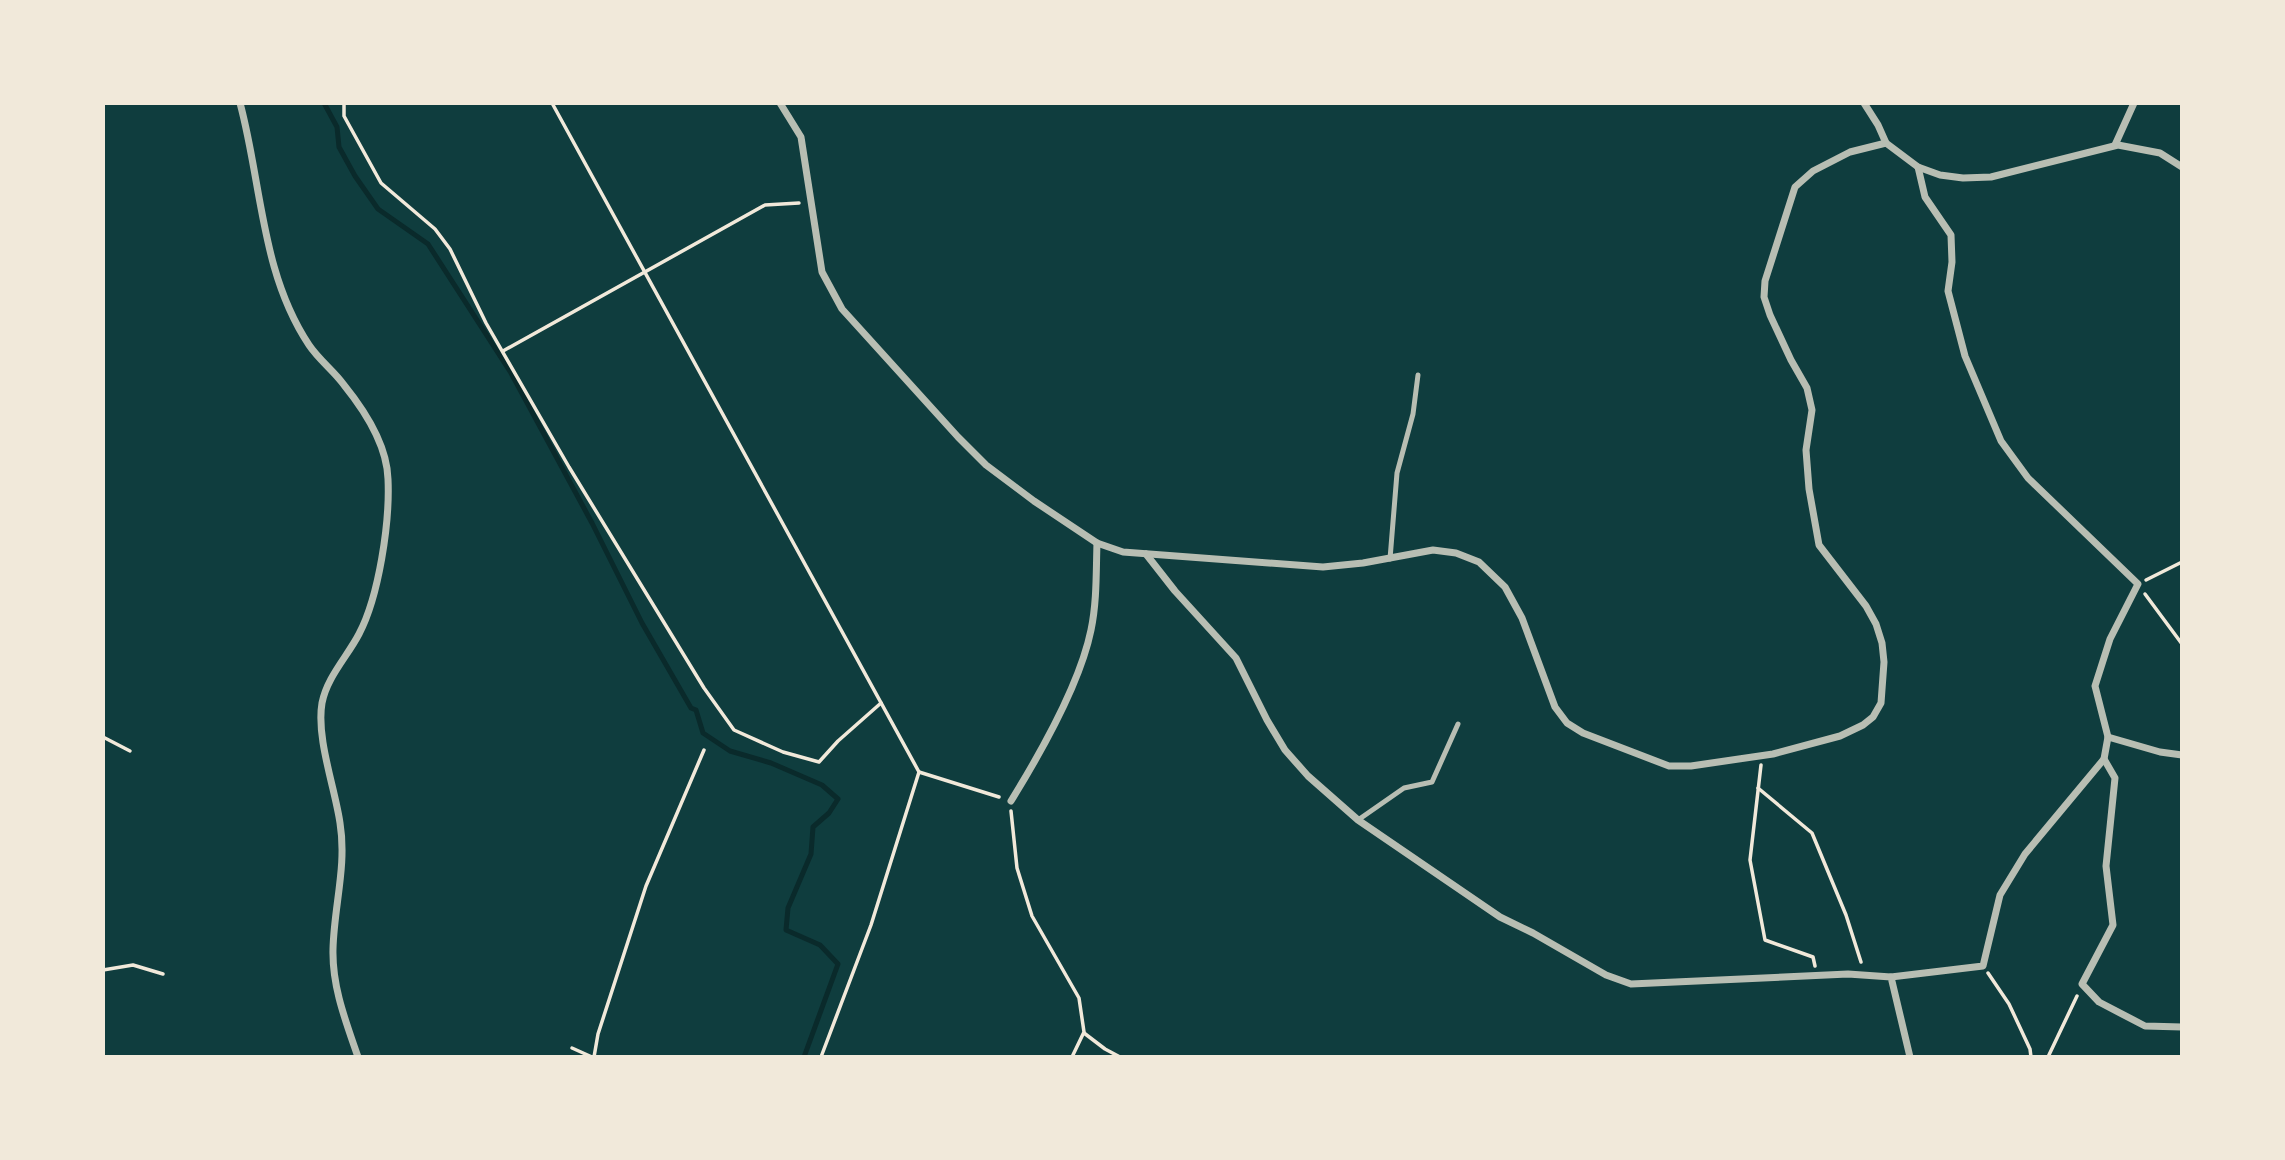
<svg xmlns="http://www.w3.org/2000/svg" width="2285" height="1160" viewBox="0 0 2285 1160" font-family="'Fira Sans Condensed',sans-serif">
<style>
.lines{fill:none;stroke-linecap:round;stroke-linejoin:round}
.stream{stroke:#0a2a2b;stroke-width:5}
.path{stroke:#f1e9da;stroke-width:3.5}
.service{stroke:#b8beb3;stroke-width:5}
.minor{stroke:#b8beb3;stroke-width:7}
</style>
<rect width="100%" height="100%" fill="#0f3d3e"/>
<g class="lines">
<polyline class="stream" points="324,103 337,127 339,147 355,176 378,209 428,244 511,373 592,523 642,623 691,708 696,710 703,733 730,751 771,763 822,785 838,799 829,813 813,827 811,854 788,908 786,930 820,945 838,964 804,1057"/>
<g class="path">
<polyline points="344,103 344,116 381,183 435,229 450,249 486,323 569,467 704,688 734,730 783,752 819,762 838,741 881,703"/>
<polyline points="552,103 919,772 999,797"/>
<polyline points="503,351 765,205 799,203"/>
<polyline points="2146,580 2182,562"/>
<polyline points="2145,594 2182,644"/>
<polyline points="103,737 130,751"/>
<polyline points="1761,765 1750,860 1765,940 1813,957 1815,966"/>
<polyline points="1758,788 1812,833 1846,915 1861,962"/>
<polyline points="1011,811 1017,868 1032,916 1079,998 1084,1032 1072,1057"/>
<polyline points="103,970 133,965 163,974"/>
<polyline points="1988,973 2009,1004 2030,1049 2031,1057"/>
<polyline points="1084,1033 1105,1049 1120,1057"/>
<polyline points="572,1048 592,1057"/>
<polyline points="594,1057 598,1034 646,886 704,750"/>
<polyline points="821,1057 871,925 919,772"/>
<polyline points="2048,1057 2077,996"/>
</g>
<g class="service">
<polyline points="1390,559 1397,473 1413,414 1418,375"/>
<polyline points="1358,820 1404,788 1432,782 1458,724"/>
</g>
<g class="minor">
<path d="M 240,103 C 262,185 261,273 309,345 C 319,360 334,371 344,385 C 365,411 387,445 388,479 C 390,522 379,596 359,634 C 347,657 327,677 322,703 C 316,738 335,788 340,823 C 347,866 334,906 333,949 C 332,987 346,1022 358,1057"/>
<polyline points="780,103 801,137 822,272 842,309 958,437 986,465 1034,501 1097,543 1123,552 1323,567 1363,563 1433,550 1456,553 1479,562 1505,587 1522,618 1555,707 1567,723 1583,733 1669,766 1691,766 1773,754 1840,736 1863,725 1873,717 1881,703 1884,662 1882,643 1876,624 1866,606 1819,545 1809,489 1806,450 1812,410 1807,388 1791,360 1770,315 1764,297 1765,281 1795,187 1813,171 1850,152 1886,143"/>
<polyline points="1864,103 1878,125 1886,143 1918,167 1940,175 1963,178 1991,177 2118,145 2160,153 2182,167"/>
<polyline points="2115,145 2134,103"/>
<polyline points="1918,167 1925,197 1951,235 1952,262 1948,291 1965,356 2001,441 2028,478 2138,584 2110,639 2095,686 2108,737 2104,759 2115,778 2106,866 2113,925 2082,984 2099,1002 2145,1026 2182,1027"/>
<polyline points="1146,554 1175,591 1236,658 1267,720 1285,750 1308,776 1358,820 1500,917 1533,933 1606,975 1631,984 1848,974 1891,977 1910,1057"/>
<polyline points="2108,737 2160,752 2182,755"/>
<path d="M 1011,801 C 1040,754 1080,684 1091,630 C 1097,601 1096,572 1097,543"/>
<polyline points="1891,977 1983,966 2000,895 2025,854 2104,759"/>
</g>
</g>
<rect width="2285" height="1160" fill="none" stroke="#f1e9da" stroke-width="210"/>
</svg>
